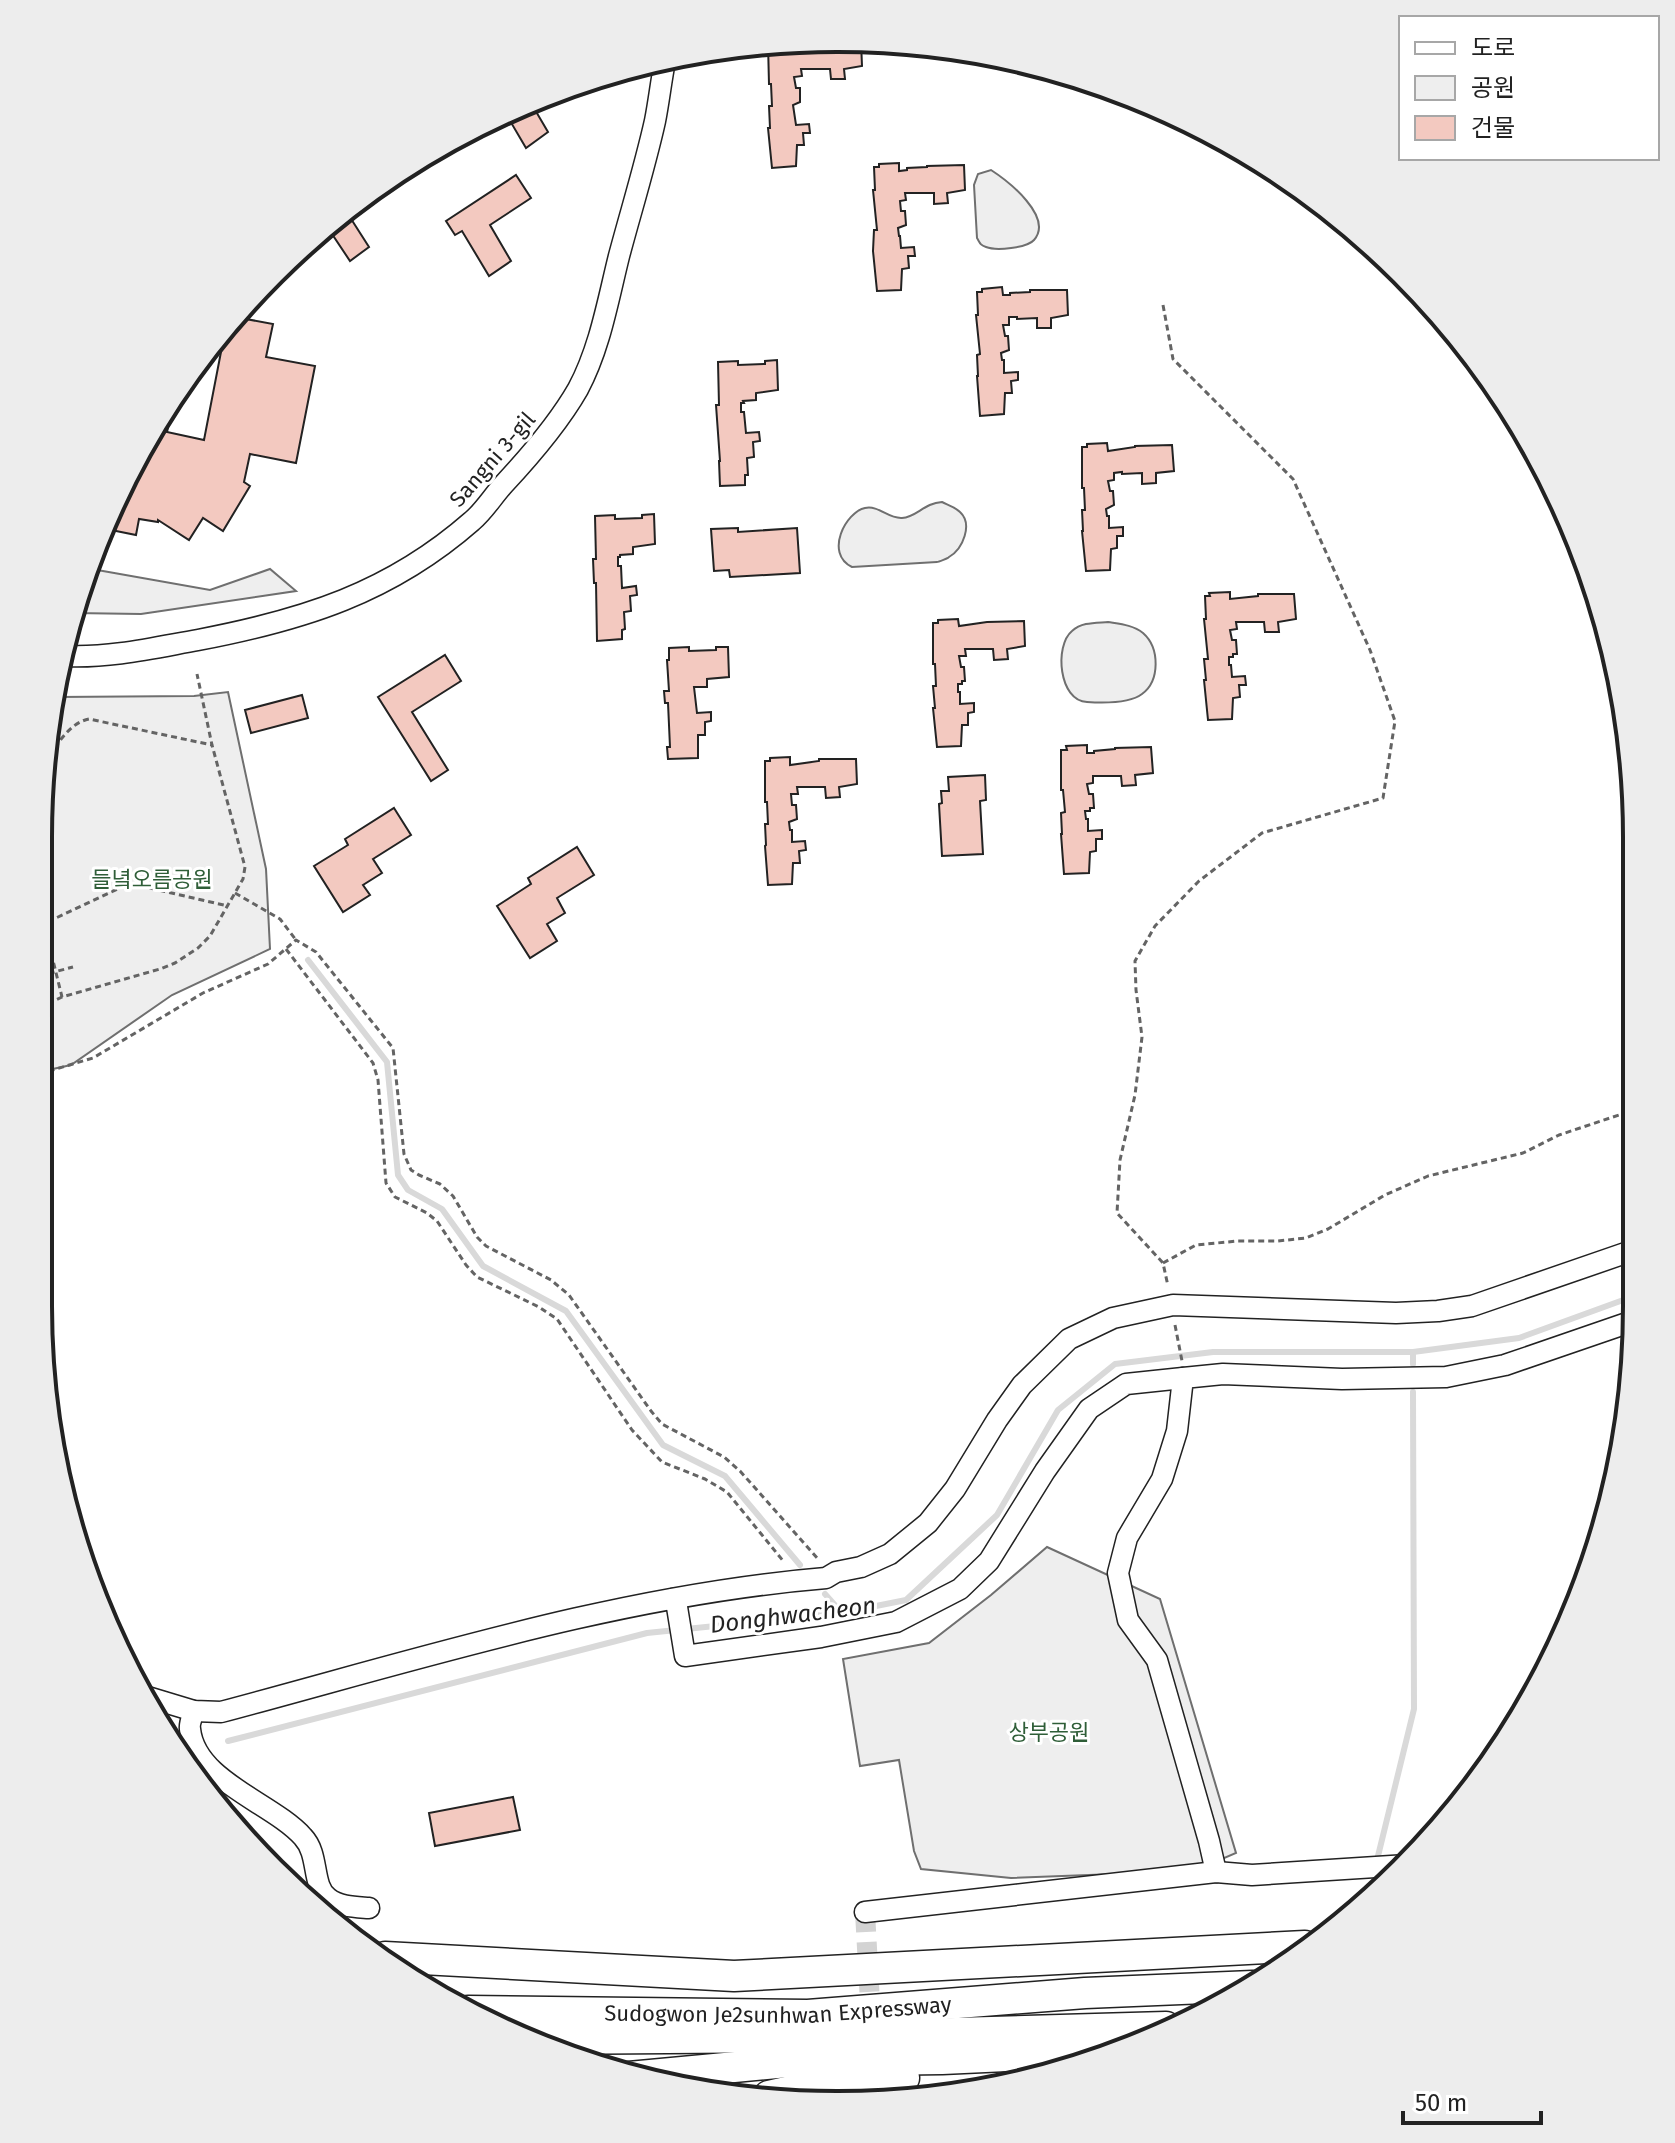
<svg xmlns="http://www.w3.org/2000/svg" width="1675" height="2143" viewBox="0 0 1675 2143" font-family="'Fira Sans','Noto Sans KR',sans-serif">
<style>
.green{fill:#eee;stroke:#6f6f6f;stroke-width:2}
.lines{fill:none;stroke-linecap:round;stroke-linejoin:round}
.stream{stroke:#d9d9d9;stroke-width:6}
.building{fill:#f3c9c0;stroke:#222;stroke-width:2}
.minor-tunnel{stroke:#d3d3d3;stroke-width:20;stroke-dasharray:20 10;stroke-linecap:butt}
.minor-casing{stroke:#222;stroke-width:23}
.highway-casing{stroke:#222;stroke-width:33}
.path{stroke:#646464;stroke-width:3;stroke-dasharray:6 4;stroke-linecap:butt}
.minor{stroke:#fff;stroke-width:20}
.highway{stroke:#fff;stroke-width:30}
.labels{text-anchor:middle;stroke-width:6;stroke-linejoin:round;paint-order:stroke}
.street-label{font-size:22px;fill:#222;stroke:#fff}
.park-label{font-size:22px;fill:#2f5e38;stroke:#fff}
.water-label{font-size:24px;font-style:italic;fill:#222;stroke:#fff}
.rim{fill:none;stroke:#222;stroke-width:4}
</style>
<rect width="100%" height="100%" fill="#fff"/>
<g class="green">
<path d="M 991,170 C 1008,181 1054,217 1034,240 C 1027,248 996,251 986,247 C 980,245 980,243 977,238 L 974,185 L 978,174 Z"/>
<path d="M 942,502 C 948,505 955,507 960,512 C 973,524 963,549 949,557 C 949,558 938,562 937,562 L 852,567 C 824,553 846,512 865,508 C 879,505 888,519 902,518 C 917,517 924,503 942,502 Z"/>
<polygon points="86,568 210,590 270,569 296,591 141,614 74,613 81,580"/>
<path d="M 1108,622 C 1120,624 1133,625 1143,633 C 1160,648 1160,681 1142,694 C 1129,704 1103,703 1087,702 C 1059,701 1054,646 1072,631 C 1082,622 1095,623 1108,622 Z"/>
<polygon points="228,692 266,869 270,949 172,995 71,1065 39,1072 40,786 57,697 194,696"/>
<polygon points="1047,1547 1160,1599 1236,1853 1194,1871 1011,1878 921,1869 914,1851 899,1760 860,1766 843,1659 929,1643 991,1595"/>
</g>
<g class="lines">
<g class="stream">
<polyline points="308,960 387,1062 398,1175 408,1190 442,1209 483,1266 566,1311 663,1445 725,1476 800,1565"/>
<polyline points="1413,1352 1413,1364"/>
<polyline points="825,1594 841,1612"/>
<polyline points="228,1741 647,1633 841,1613 906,1600 997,1515 1058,1410 1115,1364 1213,1352 1413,1352 1519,1338 1637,1295"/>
<polyline points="1378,1856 1414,1709 1413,1392"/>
</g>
</g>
<g class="building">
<polygon points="861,41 862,66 844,69 845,79 831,79 830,69 801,69 802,76 794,77 796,88 800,88 800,102 793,105 796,125 809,124 810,133 803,133 804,145 797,145 796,166 772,168 768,128 770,128 769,106 772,106 771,84 769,84 768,44 794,43 794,46 824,42"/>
<polygon points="531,103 548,132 526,148 506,114"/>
<polygon points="899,163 899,171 907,170 907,168 927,167 927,166 964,165 965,190 947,193 948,203 934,204 934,193 905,193 906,200 900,201 901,211 905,211 906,225 898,228 899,236 900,236 901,248 914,247 915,256 908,256 909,268 902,269 901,290 877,291 873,251 874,230 877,230 873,190 875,190 874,167 879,167 879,164"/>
<polygon points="516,175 531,198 490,225 511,261 489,276 462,231 455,235 446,221"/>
<polygon points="346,211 369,247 350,261 326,225"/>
<polygon points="1002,287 1003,295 1010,295 1010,293 1030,292 1030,290 1067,290 1068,315 1051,318 1051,328 1037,328 1037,318 1017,319 1017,317 1009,317 1009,325 1003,325 1005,336 1008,336 1009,350 1001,353 1002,360 1004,360 1004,373 1018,372 1018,380 1011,381 1012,393 1005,393 1004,414 980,416 977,376 978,376 977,355 980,354 976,315 978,315 977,292 982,292 982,289"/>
<polygon points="235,317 273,324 266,357 315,366 296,463 250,454 244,482 250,486 223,531 203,518 189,540 158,520 158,522 139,519 136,535 106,529 108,519 145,438 182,383 179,400 174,399 167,432 204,440 226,326"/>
<polygon points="777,360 778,390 756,393 756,400 743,401 744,403 741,403 741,412 744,412 746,433 759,432 760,441 753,442 754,457 747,458 748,475 745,475 745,485 720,486 719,461 720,461 716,405 719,405 718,362 738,361 738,365 765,364 765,361"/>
<polygon points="1107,443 1108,451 1135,447 1135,446 1172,445 1174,471 1156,473 1156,483 1142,484 1142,473 1122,474 1122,472 1114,473 1114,480 1108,481 1110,491 1113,491 1114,505 1106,509 1107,516 1109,516 1109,528 1123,527 1123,536 1117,536 1117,548 1111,549 1110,570 1086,571 1082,531 1083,531 1082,510 1085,510 1084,488 1082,488 1082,447 1087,447 1087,444"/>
<polygon points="654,514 655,544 633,547 633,554 620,555 620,557 618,557 618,566 621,566 622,588 636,586 637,595 630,596 631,611 624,612 625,629 622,630 622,639 597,641 596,583 594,583 593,559 596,559 595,516 615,515 615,519 642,518 642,515"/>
<polygon points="738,528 738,532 797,528 800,573 730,577 729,570 714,571 711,529"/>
<polygon points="1230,592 1230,599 1258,596 1258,594 1294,594 1296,619 1278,622 1279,632 1265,632 1264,622 1236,622 1237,629 1230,630 1232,640 1236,640 1237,654 1233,654 1233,657 1229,657 1229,665 1231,665 1232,677 1245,676 1246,685 1239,685 1240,697 1233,698 1232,719 1208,720 1204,680 1206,680 1204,659 1208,659 1204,619 1206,619 1205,596 1210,596 1209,593"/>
<polygon points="958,619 959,626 987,622 1024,621 1025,646 1007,649 1008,659 994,660 993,649 965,649 966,656 959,656 961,667 964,667 965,681 962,681 962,684 958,684 958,692 960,692 960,704 974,703 974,712 968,713 968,725 962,725 961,746 937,747 933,708 935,708 933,686 936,686 935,664 933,664 933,623 938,623 938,620"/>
<polygon points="689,647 689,651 716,650 716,647 728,647 729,677 707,679 707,687 694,687 697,713 711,712 711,721 705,722 705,735 698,735 698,758 668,759 667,747 670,747 668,703 665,703 664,691 669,691 667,660 669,660 669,648"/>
<polygon points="445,655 461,681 412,712 448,770 431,781 378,697"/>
<polygon points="302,695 308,718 251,733 245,710"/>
<polygon points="1087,745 1087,753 1094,753 1094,751 1115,749 1115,748 1151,747 1153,773 1135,775 1136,785 1122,786 1121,776 1093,776 1093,783 1087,784 1089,794 1093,794 1094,808 1090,808 1090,811 1085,811 1086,819 1088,819 1088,831 1102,830 1102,839 1096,839 1096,851 1090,852 1089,873 1064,874 1061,834 1062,834 1061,813 1065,812 1063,790 1061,790 1061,750 1067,750 1066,746"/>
<polygon points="790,757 790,765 819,761 819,759 856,759 857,784 839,787 840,797 826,798 825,787 797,787 798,794 791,794 792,805 796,805 797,819 789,822 790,830 792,830 792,842 805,841 806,850 799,851 800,863 793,863 792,884 768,885 765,846 766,845 765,824 768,824 767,802 765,802 765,761 770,761 770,758"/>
<polygon points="985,775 986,800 980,801 983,854 942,856 939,804 942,803 941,791 949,791 948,777"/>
<polygon points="394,808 411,835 373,859 382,873 363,885 370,895 343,912 314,866 348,845 345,839"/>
<polygon points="577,847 594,875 557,898 565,913 547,924 557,941 530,958 497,906 531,884 528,878"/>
<polygon points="513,1797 520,1830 435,1846 429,1813"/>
</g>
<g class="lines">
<g class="minor-tunnel">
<polyline points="865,1912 871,2020"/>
<polyline points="873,2068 875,2100"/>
</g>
<g class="minor-casing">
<g id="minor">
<path d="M 65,656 C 111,658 153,648 198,640 C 303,620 390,593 472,521 C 484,511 493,496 504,484 C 531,455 558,424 578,389 C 600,348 608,300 619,256 C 631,211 645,166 655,121 C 659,101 661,81 665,61"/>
<polyline points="673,1599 677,1607 685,1656 821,1637 896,1622 960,1589 989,1561 1045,1471 1089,1409 1126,1384 1183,1378"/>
<path d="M 141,1695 L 194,1711 L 221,1712 C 420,1659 620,1595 826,1578 L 836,1572 L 861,1567 L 890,1554 L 928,1523 L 955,1489 L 997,1420 L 1022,1385 L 1069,1339 L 1113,1318 L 1173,1305 L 1396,1313 L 1438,1311 L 1472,1306 L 1637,1249"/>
<path d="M 194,1711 C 192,1717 189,1724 190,1729 C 195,1781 273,1803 303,1837 C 320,1855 311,1885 328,1898 C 339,1907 356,1907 369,1908"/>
<polyline points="1216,1872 1209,1841 1157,1660 1128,1620 1118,1573 1127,1538 1162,1479 1177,1431 1183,1378 1223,1374 1342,1379 1446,1377 1505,1365 1636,1320"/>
<polyline points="865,1912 1216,1872 1252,1875 1407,1865"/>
</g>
</g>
<g class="highway-casing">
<g id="highway">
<polyline points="385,1957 734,1976 1305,1946"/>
<path id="s1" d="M 468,2011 L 808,2015 L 1085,1993 L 1253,1986"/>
<polyline points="537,2039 811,2037 1166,2027"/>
<polyline points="629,2077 798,2061 942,2059 1110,2051"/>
<polyline points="769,2096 818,2085 904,2078"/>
</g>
</g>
<g class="path">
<polyline points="1163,305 1173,359 1293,479 1370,650 1395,721 1383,798 1262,833 1199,881 1155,926 1135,961 1136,990 1142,1037 1135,1095 1120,1160 1117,1213 1163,1263 1168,1286"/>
<path d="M 44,765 C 55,748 68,723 89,719 L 212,745"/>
<path d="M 40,820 C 50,800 53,786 44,766"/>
<polyline points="235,893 280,919 296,940"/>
<polyline points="44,924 62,997"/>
<polyline points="39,926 124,886 137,885 228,906"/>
<polyline points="286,949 373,1063 378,1080 386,1183 395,1197 427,1213 437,1221 466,1265 477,1277 539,1307 557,1319 632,1430 662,1462 705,1479 727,1492 784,1562"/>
<polyline points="39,976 73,967"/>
<polyline points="39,1008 62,997 160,969 175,963 198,948 210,936 243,879 245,867 212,745 197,674"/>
<polyline points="39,1074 93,1058 203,993 268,964 296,940 316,952 393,1048 404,1154 411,1170 419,1175 440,1184 453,1196 477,1237 486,1246 551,1280 569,1295 651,1411 662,1424 724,1457 740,1471 819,1560"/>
<polyline points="1163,1263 1196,1245 1238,1241 1278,1241 1306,1238 1328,1229 1385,1195 1428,1176 1523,1153 1559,1135 1619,1115 1636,1105"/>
<polyline points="1175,1325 1182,1361"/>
</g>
<use href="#minor" class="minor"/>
<use href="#highway" class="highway"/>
</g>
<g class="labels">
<g class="street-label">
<text transform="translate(492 459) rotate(-49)" y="8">Sangni 3-gil</text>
<text dy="8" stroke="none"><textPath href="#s1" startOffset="310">Sudogwon Je2sunhwan Expressway</textPath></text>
</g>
<g class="park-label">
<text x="152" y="887">들녘오름공원</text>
<text x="1049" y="1740">상부공원</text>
</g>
<g class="water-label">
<text transform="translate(793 1615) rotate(-7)" y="8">Donghwacheon</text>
</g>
</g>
<path d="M0 0H1675V2143H0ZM837 52H838A785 785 0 0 1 1623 837V1306A785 785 0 0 1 838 2091H837A785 785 0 0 1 52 1306V837A785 785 0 0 1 837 52Z" fill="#ededed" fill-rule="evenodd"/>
<path class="rim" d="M837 52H838A785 785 0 0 1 1623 837V1306A785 785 0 0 1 838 2091H837A785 785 0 0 1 52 1306V837A785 785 0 0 1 837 52Z"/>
<rect x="1399" y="16" width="260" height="144" fill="#ffffff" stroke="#a7a7a7" stroke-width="2"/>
<rect x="1415" y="42" width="40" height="12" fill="#ffffff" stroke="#a7a7a7" stroke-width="2"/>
<text x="1471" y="56" font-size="24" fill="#222222">도로</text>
<rect x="1415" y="76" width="40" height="24" fill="#eeeeee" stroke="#a7a7a7" stroke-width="2"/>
<text x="1471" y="96" font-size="24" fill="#222222">공원</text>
<rect x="1415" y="116" width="40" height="24" fill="#f3c9c0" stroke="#a7a7a7" stroke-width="2"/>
<text x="1471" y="136" font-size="24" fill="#222222">건물</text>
<path d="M1403 2111v12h138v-12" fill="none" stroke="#222222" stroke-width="4"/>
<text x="1415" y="2111" font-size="24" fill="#222222" stroke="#ffffff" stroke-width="6" paint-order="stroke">50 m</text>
</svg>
